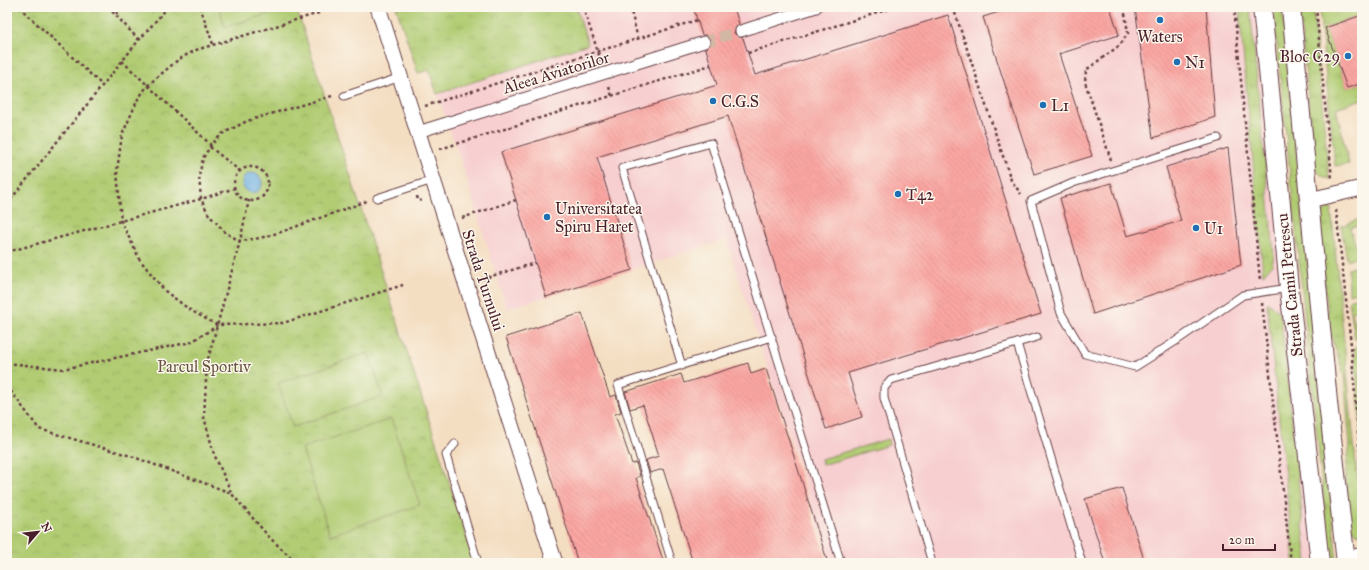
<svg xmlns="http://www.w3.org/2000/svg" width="1369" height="570" viewBox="0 0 1369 570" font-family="'IM FELL Great Primer',serif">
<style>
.built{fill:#f7cfd0}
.grass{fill:url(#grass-tufts);stroke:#7e764f}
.park{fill:url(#park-crowns);stroke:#7e764f}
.garden{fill:#b1cc73;stroke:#7e764f}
.water{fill:#6bafe1;stroke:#5a6786}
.building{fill:url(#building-back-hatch)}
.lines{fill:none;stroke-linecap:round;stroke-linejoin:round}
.pedestrian-tunnel{stroke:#d2b8a4;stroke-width:11;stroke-dasharray:11 5.5;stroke-linecap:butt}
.service-casing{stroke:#643c42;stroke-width:9}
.pedestrian-casing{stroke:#643c42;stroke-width:13}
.minor-casing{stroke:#643c42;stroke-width:17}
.tertiary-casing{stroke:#643c42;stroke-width:20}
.path{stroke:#643c42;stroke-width:2.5;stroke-dasharray:3 3;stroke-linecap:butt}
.service{stroke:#fff;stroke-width:7}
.pedestrian{stroke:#fff;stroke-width:11}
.minor{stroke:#fff;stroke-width:15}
.tertiary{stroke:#fff;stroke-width:18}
.poi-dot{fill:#1f6fb2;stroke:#fbf7ec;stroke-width:1.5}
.labels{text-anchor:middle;stroke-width:3;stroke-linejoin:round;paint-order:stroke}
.poi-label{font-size:16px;fill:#4a1f2b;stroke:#fbf7ec;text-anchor:start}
.street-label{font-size:16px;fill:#4a1f2b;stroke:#fbf7ec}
.park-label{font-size:16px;fill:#695341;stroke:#fbf7ec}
</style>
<defs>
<pattern id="grass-tufts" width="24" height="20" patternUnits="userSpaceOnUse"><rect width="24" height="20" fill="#b1cc73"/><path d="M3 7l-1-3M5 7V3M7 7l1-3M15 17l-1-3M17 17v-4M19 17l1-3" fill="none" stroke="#9aaf64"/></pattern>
<pattern id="park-crowns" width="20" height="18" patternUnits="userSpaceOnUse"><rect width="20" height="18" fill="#b1cc73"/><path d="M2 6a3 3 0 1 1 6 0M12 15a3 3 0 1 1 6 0" fill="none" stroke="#9aaf64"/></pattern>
<pattern id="building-back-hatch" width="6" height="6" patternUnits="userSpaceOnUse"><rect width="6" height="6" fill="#faa6a2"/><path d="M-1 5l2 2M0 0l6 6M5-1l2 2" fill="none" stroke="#d88e8c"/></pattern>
</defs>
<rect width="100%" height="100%" fill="#fbf7ec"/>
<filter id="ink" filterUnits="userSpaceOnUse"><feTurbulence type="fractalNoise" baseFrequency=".025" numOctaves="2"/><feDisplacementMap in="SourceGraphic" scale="8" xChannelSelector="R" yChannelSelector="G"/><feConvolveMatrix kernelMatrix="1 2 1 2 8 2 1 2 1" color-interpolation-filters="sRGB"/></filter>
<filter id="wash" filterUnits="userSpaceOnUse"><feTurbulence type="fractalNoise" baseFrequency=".012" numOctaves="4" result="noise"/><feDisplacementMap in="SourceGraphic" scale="16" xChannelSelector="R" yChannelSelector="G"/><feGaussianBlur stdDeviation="0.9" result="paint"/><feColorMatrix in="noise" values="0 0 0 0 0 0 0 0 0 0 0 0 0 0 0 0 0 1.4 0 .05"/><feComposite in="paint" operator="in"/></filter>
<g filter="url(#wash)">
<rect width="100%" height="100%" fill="#f4dec2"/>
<polygon class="built" points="396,7 1268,7 1323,563 830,563 726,239 507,309 462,164 429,70 418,73"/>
<g class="grass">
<polygon points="396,7 576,7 588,44 437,94 429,70 418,73"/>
<polygon points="1239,7 1250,7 1274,255 1272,265 1263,275"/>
<polygon points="1273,7 1282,7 1337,563 1330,563"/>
<path d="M 1299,7 L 1313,7 L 1329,179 C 1322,176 1318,174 1315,167 Z"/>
<polygon points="1319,7 1362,7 1362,15 1325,28 1347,88 1362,83 1362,99 1336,108 1349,164 1335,166"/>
<polygon points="1331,207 1362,526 1362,537 1353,530 1350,524 1346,482 1346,467 1350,445 1344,375 1330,333 1318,222 1323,212"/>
<polygon points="1362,218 1362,224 1350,228 1359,256 1347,260 1341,226"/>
<polygon points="1362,265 1362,290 1349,294 1348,269"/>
<polygon points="1358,297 1362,309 1352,312 1356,327 1362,326 1362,339 1355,339 1349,301 1351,299"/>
<path d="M 1267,303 C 1275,307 1279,310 1281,318 L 1307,563 L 1294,563 Z"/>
<polygon points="1362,344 1362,368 1359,369 1362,387 1362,413 1360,414 1362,420 1362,429 1361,429 1354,348"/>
<polygon points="888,439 889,445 822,465 821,459"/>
</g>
<polygon class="park" points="7,7 296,7 475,563 7,563"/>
<g class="garden">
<polygon points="219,7 292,7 225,27"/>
<polygon points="368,353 383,396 293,427 278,383"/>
<polygon points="391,419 420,505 330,535 302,448"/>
</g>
<circle class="water" cx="252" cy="183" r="10"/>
<g id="blocks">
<g class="building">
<polygon points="693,7 734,7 739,24 736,27 734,33 737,36 743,38 755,75 948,15 1041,314 848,373 862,417 826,429 728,116 597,157 632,270 546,297 501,152 717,85 706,49 711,44 711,40 706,35 702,35"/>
<polygon points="1015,7 1110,7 1119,35 1059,54 1092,156 1034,174 983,17"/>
<polygon points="1135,7 1206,7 1215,117 1153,138"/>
<polygon points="1362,15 1362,83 1347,88 1325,28"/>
<polygon points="1228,148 1241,265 1093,314 1060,198 1111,183 1127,236 1181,221 1166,167"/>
<polygon points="582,313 610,397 616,395 621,412 615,414 632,464 636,463 640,476 636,478 664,563 578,563 506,337"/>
<polygon points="748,363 751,374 766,369 828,563 693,563 663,469 650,473 646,460 659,456 643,405 630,409 625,392 681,374 684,383"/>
<polygon points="1122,488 1145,563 1105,563 1085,499"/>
</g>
</g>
</g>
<g filter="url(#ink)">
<use href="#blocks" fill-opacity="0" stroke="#643c42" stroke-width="1"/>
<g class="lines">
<polyline class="pedestrian-tunnel" points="704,42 741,31"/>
<g class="service-casing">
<g id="service">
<polyline points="344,96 401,77"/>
<polyline points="1218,138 1073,183 1031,201 1061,313 1085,354 1135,367 1176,341 1243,295 1289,288"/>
<polyline points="377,198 433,180"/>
<polyline points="1017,343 1037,337"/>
<polyline points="682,366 622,168 711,143 841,563"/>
<polyline points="455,444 446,455 478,563"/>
<polyline points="672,563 618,385 772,337"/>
<polyline points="932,563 884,398 884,388 891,380 1017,343 1082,563"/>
</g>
</g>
<g class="pedestrian-casing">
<g id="pedestrian">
<polyline points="741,31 816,7"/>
<polyline points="418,132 704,42"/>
</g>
</g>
<g class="minor-casing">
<g id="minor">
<polyline points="378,7 555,563"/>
<polyline points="1309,200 1362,188"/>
<polyline points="1345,560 1362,555"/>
</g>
</g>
<g class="tertiary-casing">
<g id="tertiary">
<polyline points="1262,7 1289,288 1320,563"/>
<polyline points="1291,7 1328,402 1346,563"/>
</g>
</g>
<g class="path">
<polyline points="19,7 102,85"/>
<polyline points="108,7 139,40"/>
<polyline points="200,7 213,44"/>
<polyline points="583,7 601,61"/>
<polyline points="630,7 638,39"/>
<polyline points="953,7 1011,180 1021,194"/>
<polyline points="1234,7 1260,280"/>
<polyline points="1316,7 1332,179"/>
<polyline points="735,9 741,7"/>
<polyline points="319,13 196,50 179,59 148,85 138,99 122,135 117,171 121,221 140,260 165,291 190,310 217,325 283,323 403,285"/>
<polyline points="116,14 122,7"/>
<polyline points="748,53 896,7"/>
<polyline points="122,61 211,145"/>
<polyline points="609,87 612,96"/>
<polyline points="332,96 247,121 222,134 211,145 203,158 199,176 201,199 209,215 226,233 240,241 260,238 281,232 367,201"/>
<polyline points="425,106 697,20"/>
<polyline points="210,147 240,171"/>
<polyline points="440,149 711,65"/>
<polyline points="1111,160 1085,82 1086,70 1120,45 1128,33 1124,7"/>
<circle cx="251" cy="184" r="17"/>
<polyline points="417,196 418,201 424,200"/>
<polyline points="7,204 139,40 168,7"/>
<polyline points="1336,210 1351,345 1362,482"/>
<polyline points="462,218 516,200"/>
<polyline points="7,252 201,199 235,188"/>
<polyline points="482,279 535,263"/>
<polyline points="1262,303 1291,563"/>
<polyline points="7,363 63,369 191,342 217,326"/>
<polyline points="7,386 39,429 131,456 231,493 270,538 297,563"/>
<polyline points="231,492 214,454 204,417 207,363 240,241 249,200"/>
</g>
<use href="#service" class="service"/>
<use href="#pedestrian" class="pedestrian"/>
<use href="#minor" class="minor"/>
<use href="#tertiary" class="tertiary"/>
</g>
</g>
<g class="poi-dot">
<circle cx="1160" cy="20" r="4"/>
<circle cx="1348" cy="56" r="4"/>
<circle cx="1177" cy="62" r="4"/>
<circle cx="713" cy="101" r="4"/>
<circle cx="1043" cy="105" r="4"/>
<circle cx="898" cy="194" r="4"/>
<circle cx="547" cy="217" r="4"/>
<circle cx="1196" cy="228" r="4"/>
</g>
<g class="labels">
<g class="poi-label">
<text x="1160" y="42" text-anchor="middle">Waters</text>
<text x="1340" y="62" text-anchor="end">Bloc C29</text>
<text x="1185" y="68">N1</text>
<text x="721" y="107">C.G.S</text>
<text x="1051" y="111">L1</text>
<text x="906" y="200">T42</text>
<text x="555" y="214">Universitatea<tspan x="555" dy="18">Spiru Haret</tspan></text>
<text x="1204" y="234">U1</text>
</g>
<g class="street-label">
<text transform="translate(556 72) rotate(-17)" y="6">Aleea Aviatorilor</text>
<text transform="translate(484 280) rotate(72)" y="6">Strada Turnului</text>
<text transform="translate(1289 285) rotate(-96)" y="6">Strada Camil Petrescu</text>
</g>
<g class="park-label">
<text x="204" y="372">Parcul Sportiv</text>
</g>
</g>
<rect width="1369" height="570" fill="none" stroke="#fbf7ec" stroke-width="24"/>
<g transform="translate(38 532) rotate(62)" stroke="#fbf7ec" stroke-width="3" paint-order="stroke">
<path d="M0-3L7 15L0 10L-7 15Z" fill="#4a1f2b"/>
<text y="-6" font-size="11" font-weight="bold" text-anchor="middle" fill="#4a1f2b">N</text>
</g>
<path d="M1223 544v6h52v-6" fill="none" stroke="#4a1f2b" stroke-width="2"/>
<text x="1229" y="544" font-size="12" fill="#4a1f2b" stroke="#fbf7ec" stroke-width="3" paint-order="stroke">20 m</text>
</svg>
